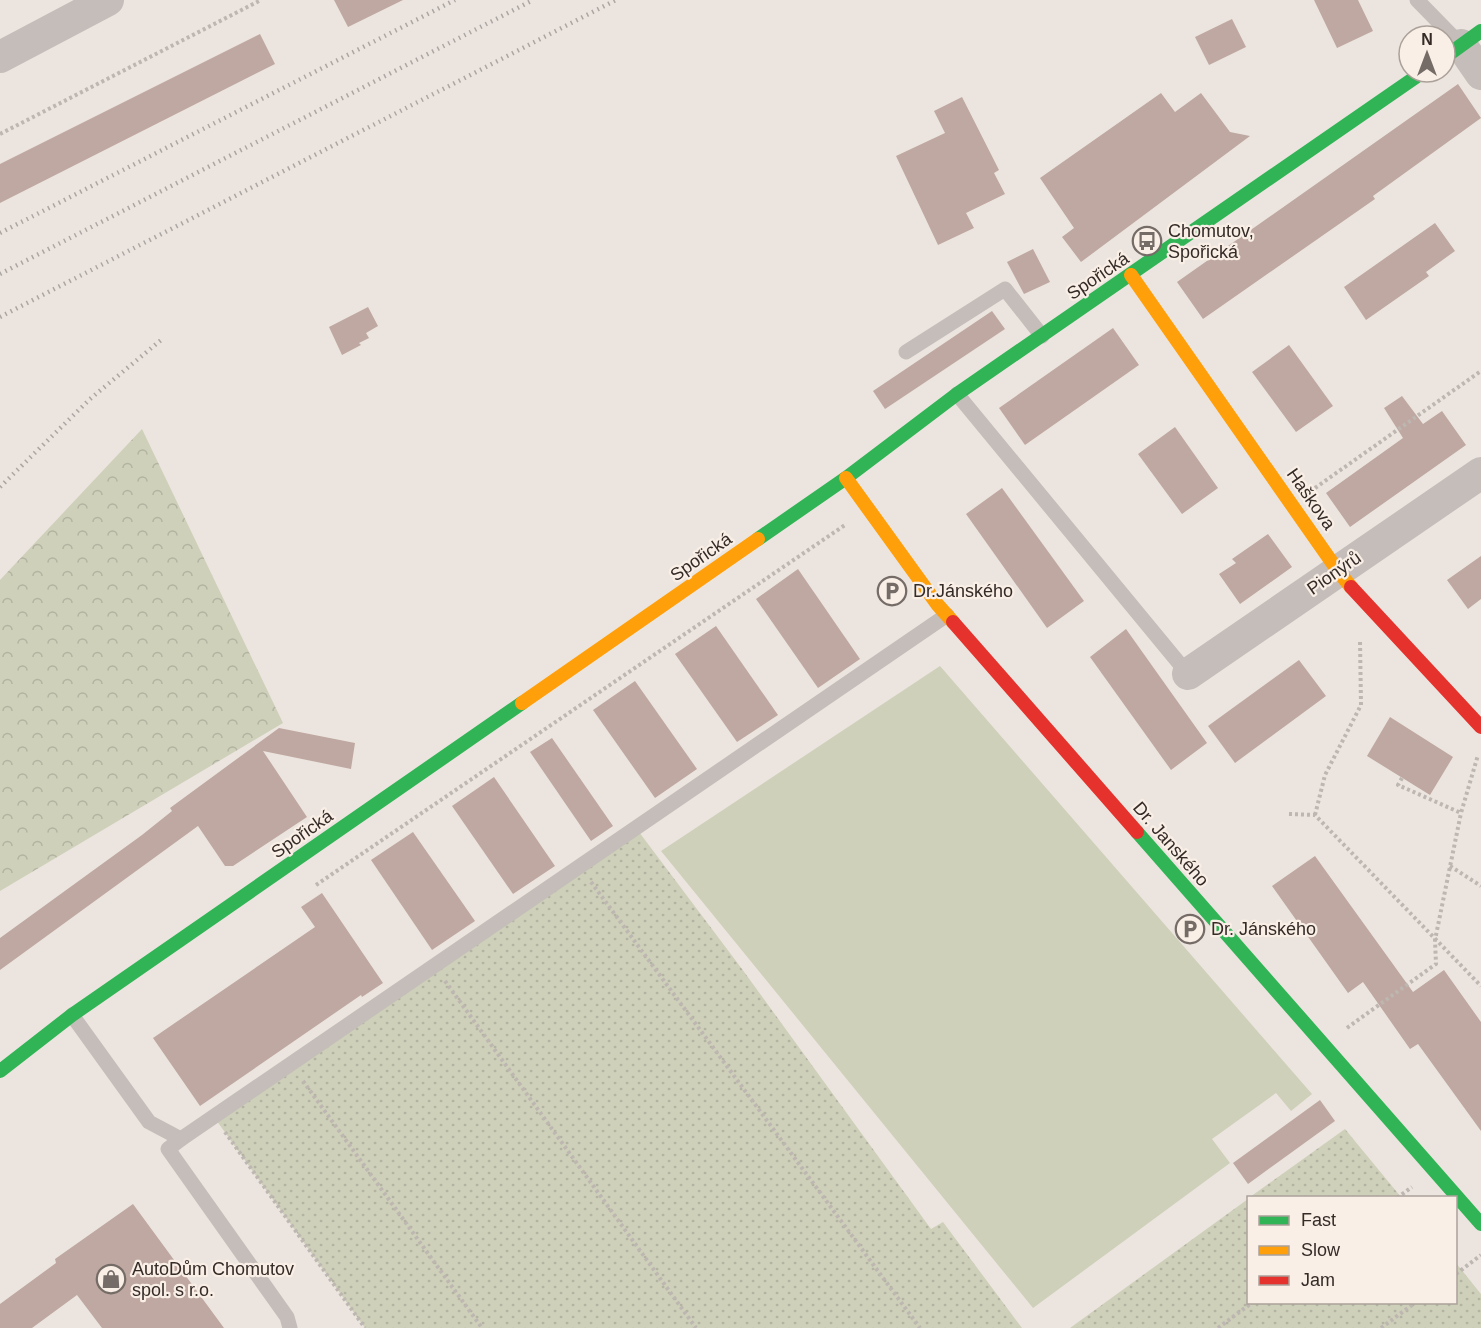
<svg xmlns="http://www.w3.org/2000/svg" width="1481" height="1328" viewBox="0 0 1481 1328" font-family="Arial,sans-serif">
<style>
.green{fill:#ced0ba}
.forest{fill:url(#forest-crowns)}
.garden{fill:url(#garden-dots)}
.building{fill:#bfa8a1}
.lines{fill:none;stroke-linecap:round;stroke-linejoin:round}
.path{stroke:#bdb6b1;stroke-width:4;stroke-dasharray:3 3;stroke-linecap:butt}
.lane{stroke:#c4bdb9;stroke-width:15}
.street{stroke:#c4bdb9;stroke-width:32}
.fast{stroke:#30b455;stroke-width:14}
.slow{stroke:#ff9f0a;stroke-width:14}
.jam{stroke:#e5322d;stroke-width:14}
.rail{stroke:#aca6a3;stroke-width:4.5;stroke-dasharray:1.5 4.5;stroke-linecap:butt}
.labels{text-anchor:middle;stroke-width:4.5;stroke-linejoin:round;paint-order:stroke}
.poi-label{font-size:18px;fill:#352b27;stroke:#f9efe6;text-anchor:start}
.street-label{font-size:18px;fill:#352b27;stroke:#f9efe6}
</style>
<defs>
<pattern id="forest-crowns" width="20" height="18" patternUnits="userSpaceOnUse" patternTransform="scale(1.5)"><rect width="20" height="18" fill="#ced0ba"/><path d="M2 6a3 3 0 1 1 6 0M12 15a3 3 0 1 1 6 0" fill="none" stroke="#b2b3a0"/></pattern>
<pattern id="garden-dots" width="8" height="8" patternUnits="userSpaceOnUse" patternTransform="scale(1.5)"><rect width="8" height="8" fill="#ced0ba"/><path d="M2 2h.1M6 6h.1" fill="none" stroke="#b2b3a0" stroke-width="1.8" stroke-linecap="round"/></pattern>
</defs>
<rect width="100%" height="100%" fill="#ece5df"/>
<polygon class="green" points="940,666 1312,1094 1291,1111 1276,1093 1212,1139 1230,1163 1033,1308 661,851"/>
<polygon class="forest" points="142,429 283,723 0,891 0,580"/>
<g class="garden">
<polygon points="636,828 742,969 931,1229 943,1222 1022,1328 365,1328 214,1117"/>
<polygon points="1345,1129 1401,1197 1250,1197"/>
<polygon points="1248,1199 1248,1302 1456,1302 1456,1263 1481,1294 1481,1328 1070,1328"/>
</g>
<g class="building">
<polygon points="334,0 403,0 348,27"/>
<polygon points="1314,0 1358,0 1373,31 1337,48"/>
<polygon points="1232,19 1246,47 1209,65 1195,37"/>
<polygon points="260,34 275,64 0,203 0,164"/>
<polygon points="1458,84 1481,118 1373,196 1375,199 1203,319 1177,282"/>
<polygon points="1161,93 1175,112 1201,93 1230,132 1250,136 1081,262 1062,237 1074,228 1040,178"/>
<polygon points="962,97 999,170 994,173 1005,194 966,213 974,228 938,245 896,156 945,133 934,111"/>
<polygon points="1435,223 1455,251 1426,272 1429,276 1366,320 1344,287"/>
<polygon points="1033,249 1050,282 1024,294 1007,262"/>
<polygon points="368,307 378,326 366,333 369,338 359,343 361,345 342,355 329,327"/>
<polygon points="992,311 1005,329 885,409 873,391"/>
<polygon points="1113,328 1139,365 1025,445 999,408"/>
<polygon points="1289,345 1333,406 1296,432 1252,372"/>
<polygon points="1402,396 1423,424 1442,411 1466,445 1350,527 1326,493 1403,438 1384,408"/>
<polygon points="1175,427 1218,488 1182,514 1138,454"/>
<polygon points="1002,488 1084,601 1047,628 966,514"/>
<polygon points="1268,534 1292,567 1240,604 1219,574 1236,563 1232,559"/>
<polygon points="1481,556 1481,599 1468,609 1447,580"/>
<polygon points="798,569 860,659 818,688 756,599"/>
<polygon points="716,626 778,715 737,742 675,654"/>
<polygon points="1126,629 1207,743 1171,770 1090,657"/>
<polygon points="1299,660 1326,696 1235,763 1208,726"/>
<polygon points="635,681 697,769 655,798 593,710"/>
<polygon points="1390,717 1453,757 1430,795 1367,756"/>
<polygon points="279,728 355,743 351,769 263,751 307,817 233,866 225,866 198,826 0,970 0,938 142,835 172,811 170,808"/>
<polygon points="552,738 613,826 591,841 530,752"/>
<polygon points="494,777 555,866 513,894 452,806"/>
<polygon points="413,832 475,921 432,950 371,860"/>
<polygon points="1315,856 1413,992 1444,970 1481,1022 1481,1131 1418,1044 1410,1049 1363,982 1348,993 1272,886"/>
<polygon points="322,893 383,983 362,997 361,995 200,1106 153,1038 315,927 301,907"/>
<polygon points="1320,1100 1335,1121 1248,1184 1233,1163"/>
<polygon points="133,1204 224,1328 102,1328 77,1295 32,1328 0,1328 0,1304 56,1263 55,1259"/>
</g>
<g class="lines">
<g class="path">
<polyline points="0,134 261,0"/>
<polyline points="1315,488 1481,371"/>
<polyline points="1402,778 1398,785 1461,813 1478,755"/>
<polyline points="1289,814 1315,815 1481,986"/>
<polyline points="1315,815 1325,775 1361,705 1360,640"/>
<polyline points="1450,866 1481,886"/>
<polyline points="591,882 920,1328"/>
<polyline points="316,885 845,525"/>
<polyline points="445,981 696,1328"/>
<polyline points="1347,1028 1436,964 1435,940 1461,813"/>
<polyline points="303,1081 482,1328"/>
<polyline points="225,1132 365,1328"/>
<polyline points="1397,1198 1412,1187"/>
<polyline points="1456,1274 1481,1255"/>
<polyline points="1218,1328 1253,1302"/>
<polyline points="1381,1328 1416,1302"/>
</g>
<g class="lane">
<polyline points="1417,0 1461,45"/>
<polyline points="906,352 1005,289 1042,336"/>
<polyline points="957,394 1188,674"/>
<polyline points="72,1015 149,1122 181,1139 947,615"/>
<polyline points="181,1139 168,1149 287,1317 290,1328"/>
</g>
<g class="street">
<polyline points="1461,45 1481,74"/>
<polyline points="0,57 108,0"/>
<polyline points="1188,674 1481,473"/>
</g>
<g class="fast">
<polyline points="1445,57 1481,31"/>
<polyline points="758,539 846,478 957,394 1423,72"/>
<polyline points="1137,832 1481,1224"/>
<polyline points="0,1071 72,1015 522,703"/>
</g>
<g class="slow">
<polyline points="1131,275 1338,571 1351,587"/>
<polyline points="846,478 937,604 953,622"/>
<polyline points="522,703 758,539"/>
</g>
<g class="jam">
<polyline points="1351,587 1481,727"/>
<polyline points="953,622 1137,832"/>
</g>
<g class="rail">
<polyline points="0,233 455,0"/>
<polyline points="0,274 533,0"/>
<polyline points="0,317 616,0"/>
<polyline points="0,487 90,399 161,340"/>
</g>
</g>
<defs>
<g id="bus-ring" transform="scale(1.5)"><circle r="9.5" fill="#f9efe6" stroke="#756c67" stroke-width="1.5"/><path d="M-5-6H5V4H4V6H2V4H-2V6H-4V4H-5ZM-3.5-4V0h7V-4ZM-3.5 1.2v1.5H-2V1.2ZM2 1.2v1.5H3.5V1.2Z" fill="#756c67"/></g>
<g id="parking-ring" transform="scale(1.5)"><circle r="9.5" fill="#f9efe6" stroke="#756c67" stroke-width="1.5"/><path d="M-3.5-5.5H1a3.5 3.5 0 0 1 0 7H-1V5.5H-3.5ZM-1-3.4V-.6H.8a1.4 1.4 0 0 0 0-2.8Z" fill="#756c67"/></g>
<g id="shop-ring" transform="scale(1.5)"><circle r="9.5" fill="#f9efe6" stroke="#756c67" stroke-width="1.5"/><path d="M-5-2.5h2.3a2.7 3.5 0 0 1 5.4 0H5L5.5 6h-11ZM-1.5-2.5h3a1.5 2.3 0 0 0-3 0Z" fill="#756c67"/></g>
</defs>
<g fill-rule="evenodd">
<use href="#bus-ring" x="1147" y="241"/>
<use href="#parking-ring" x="892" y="591"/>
<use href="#parking-ring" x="1190" y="929"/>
<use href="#shop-ring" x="111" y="1279"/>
</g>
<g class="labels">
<g class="poi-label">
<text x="1168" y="237">Chomutov,<tspan x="1168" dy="21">Spořická</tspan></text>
<text x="913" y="597">Dr.Jánského</text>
<text x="1211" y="935">Dr. Jánského</text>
<text x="132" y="1275">AutoDům Chomutov<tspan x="132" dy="21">spol. s r.o.</tspan></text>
</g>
<g class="street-label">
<text transform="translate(1098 276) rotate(-34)" y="6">Spořická</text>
<text transform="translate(1311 499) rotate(55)" y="6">Haškova</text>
<text transform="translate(701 557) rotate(-35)" y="6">Spořická</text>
<text transform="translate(1334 573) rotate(-35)" y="6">Pionýrů</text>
<text transform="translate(302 834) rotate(-35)" y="6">Spořická</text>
<text transform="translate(1171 844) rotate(49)" y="6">Dr. Janského</text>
</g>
</g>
<rect x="1247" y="1196" width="210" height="108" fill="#f9efe6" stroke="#aba19a" stroke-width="1.5"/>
<rect x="1259" y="1216" width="30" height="9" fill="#30b455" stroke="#aba19a" stroke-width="1.5"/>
<text x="1301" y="1226" font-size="18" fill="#352b27">Fast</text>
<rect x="1259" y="1246" width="30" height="9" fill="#ff9f0a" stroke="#aba19a" stroke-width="1.5"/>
<text x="1301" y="1256" font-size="18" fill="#352b27">Slow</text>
<rect x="1259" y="1276" width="30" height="9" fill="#e5322d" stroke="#aba19a" stroke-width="1.5"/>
<text x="1301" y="1286" font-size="18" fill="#352b27">Jam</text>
<g transform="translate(1427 54)"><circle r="28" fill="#f9efe6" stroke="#aba19a" stroke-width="1.5"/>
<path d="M0-4.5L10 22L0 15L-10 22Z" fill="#756c67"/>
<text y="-9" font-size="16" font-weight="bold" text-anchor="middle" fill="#352b27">N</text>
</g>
</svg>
